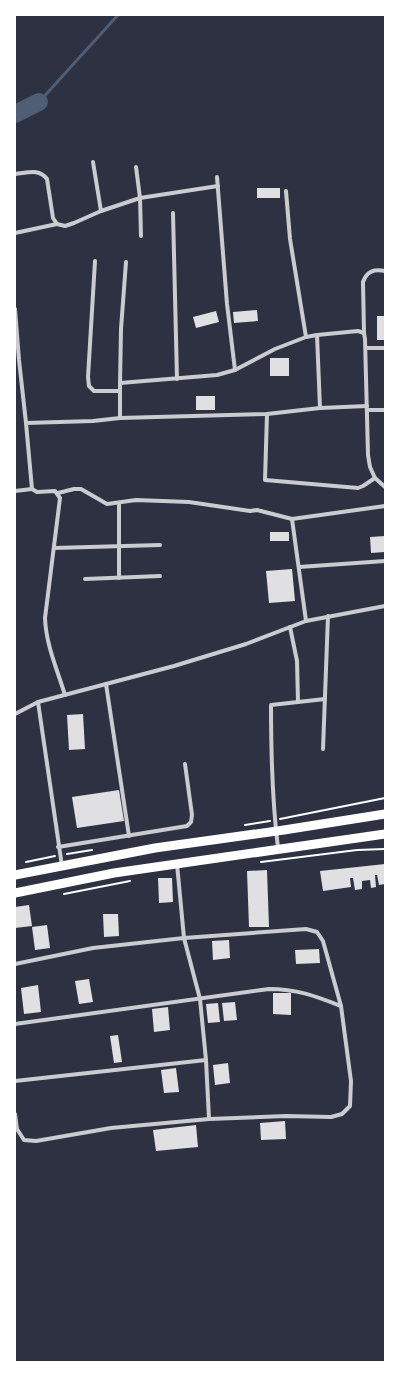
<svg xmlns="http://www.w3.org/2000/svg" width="400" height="1377" viewBox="0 0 400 1377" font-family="Roboto,sans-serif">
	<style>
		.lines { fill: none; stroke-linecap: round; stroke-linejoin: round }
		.stream { stroke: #4f5d75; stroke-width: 3 }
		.river { stroke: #4f5d75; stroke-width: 18 }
		.building { fill: #e0e0e3 }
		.path { stroke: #fff; stroke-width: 2 }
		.minor { stroke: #caccd0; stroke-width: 4 }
		.primary { stroke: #fff; stroke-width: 9 }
	</style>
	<rect width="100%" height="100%" fill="#2d3142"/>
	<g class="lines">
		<path class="stream" d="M39 102 118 15"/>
		<path class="river" d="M15 114 39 102"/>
	</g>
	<g class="building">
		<rect x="257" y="188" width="23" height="10"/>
		<path d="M257 310 258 321 234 323 233 312Z"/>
		<path d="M216 311 219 322 196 328 193 317Z"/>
		<rect x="377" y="316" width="8" height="24"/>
		<rect x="270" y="358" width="19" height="18"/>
		<rect x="196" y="396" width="19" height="14"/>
		<rect x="270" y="532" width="19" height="9"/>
		<path d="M385 536V552L371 553 370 537Z"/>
		<path d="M292 569 295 601 269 603 266 571Z"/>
		<path d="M83 714 85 749 69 750 67 715Z"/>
		<path d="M119 790 124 821 77 828 72 797Z"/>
		<path d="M385 864V884L379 885 377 875H375L376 887 371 888 370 880 362 881V889L355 890 353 878H350L351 887 323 891 320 871Z"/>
		<path d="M267 870 269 927H249L247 871Z"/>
		<path d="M158 878H172L173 902 159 903Z"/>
		<path d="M29 905 32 926 15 928V907Z"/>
		<path d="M103 914H118L119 936 104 937Z"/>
		<path d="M47 925 50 948 35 950 32 927Z"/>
		<path d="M229 940 230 958 213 960 212 941Z"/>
		<path d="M319 949 320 963 296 964 295 950Z"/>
		<path d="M89 979 93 1002 79 1004 75 981Z"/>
		<path d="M38 985 41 1012 24 1014 21 988Z"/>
		<path d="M273 993H291V1015L273 1014Z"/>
		<path d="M235 1002 237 1020 224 1021 222 1003Z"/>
		<path d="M218 1003 220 1022 208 1023 206 1004Z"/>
		<path d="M168 1007 170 1030 154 1032 152 1009Z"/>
		<path d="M118 1035 122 1062 114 1063 110 1036Z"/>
		<path d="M228 1063 230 1083 215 1085 213 1065Z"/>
		<path d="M176 1068 179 1092 164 1093 161 1070Z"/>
		<path d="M285 1121 286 1139 261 1140 260 1123Z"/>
		<path d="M196 1125 198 1147 156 1151 153 1130Z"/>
	</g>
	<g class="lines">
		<g class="path">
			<path d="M280 819 385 798"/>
			<path d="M245 825 270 821"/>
			<path d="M67 854 92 850"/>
			<path d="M26 862 55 856"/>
			<path d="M261 862 357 850 385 849"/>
			<path d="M64 894 130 881"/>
		</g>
		<g class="minor">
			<path d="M93 162 101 211"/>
			<path d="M136 167 140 198 141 236"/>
			<path d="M15 174C27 173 39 168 47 179L53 218 57 224 65 226 74 223 101 211 140 198 218 186"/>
			<path d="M217 177 227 304 235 370"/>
			<path d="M286 191 290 239 306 337"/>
			<path d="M173 213 177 379"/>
			<path d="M15 233 57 224"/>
			<path d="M95 261 88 377 89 386 94 391H120"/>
			<path d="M15 309 19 360 26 423"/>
			<path d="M364 333 363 282C367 271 374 269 385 271"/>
			<path d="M317 335 320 408"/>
			<path d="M366 348H385"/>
			<path d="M120 383 121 329 126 262"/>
			<path d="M367 410H385"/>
			<path d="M267 414 265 480 358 488 363 486 375 478"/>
			<path d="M120 418 267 414 320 408 367 406"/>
			<path d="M15 491 32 489"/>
			<path d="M58 493 74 489H81L107 504 136 500 189 502 250 511 257 510 292 519 385 506"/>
			<path d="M119 503V578"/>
			<path d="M292 519 306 621"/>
			<path d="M54 548 160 545"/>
			<path d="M299 567 385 561"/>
			<path d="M85 579 160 576"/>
			<path d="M106 684 129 836"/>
			<path d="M65 695C57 669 46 645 45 618L60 498 55 491 37 492 32 489 26 423 93 421 120 418V383L217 375 235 370 275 349 306 337 317 335 358 331 364 333 365 339 368 455 370 467 375 478 385 487"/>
			<path d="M38 702 62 866"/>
			<path d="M298 702 325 699"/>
			<path d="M15 714 38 702 174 666 246 644 306 621 385 606"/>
			<path d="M323 749 328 616"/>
			<path d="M58 847 187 826 191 822 192 815 185 764"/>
			<path d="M278 848C272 800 271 753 271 705L298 702 297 661 290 627"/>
			<path d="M15 964 93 948 184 938 306 929 317 932 323 941 341 1006"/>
			<path d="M15 1024 269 989C297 989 315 996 341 1006L351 1081 350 1106 342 1114 331 1117 286 1116 209 1119"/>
			<path d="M15 1081 206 1060"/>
			<path d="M15 1114 17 1129 24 1140 36 1141 111 1128 209 1119 206 1060 200 999 184 938 177 864"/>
		</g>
		<g class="primary">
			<path d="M15 875 155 848 284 830 385 814"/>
			<path d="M15 893 114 873 385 834"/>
		</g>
	</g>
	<rect width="400" height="1377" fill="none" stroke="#ffffff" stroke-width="32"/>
</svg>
